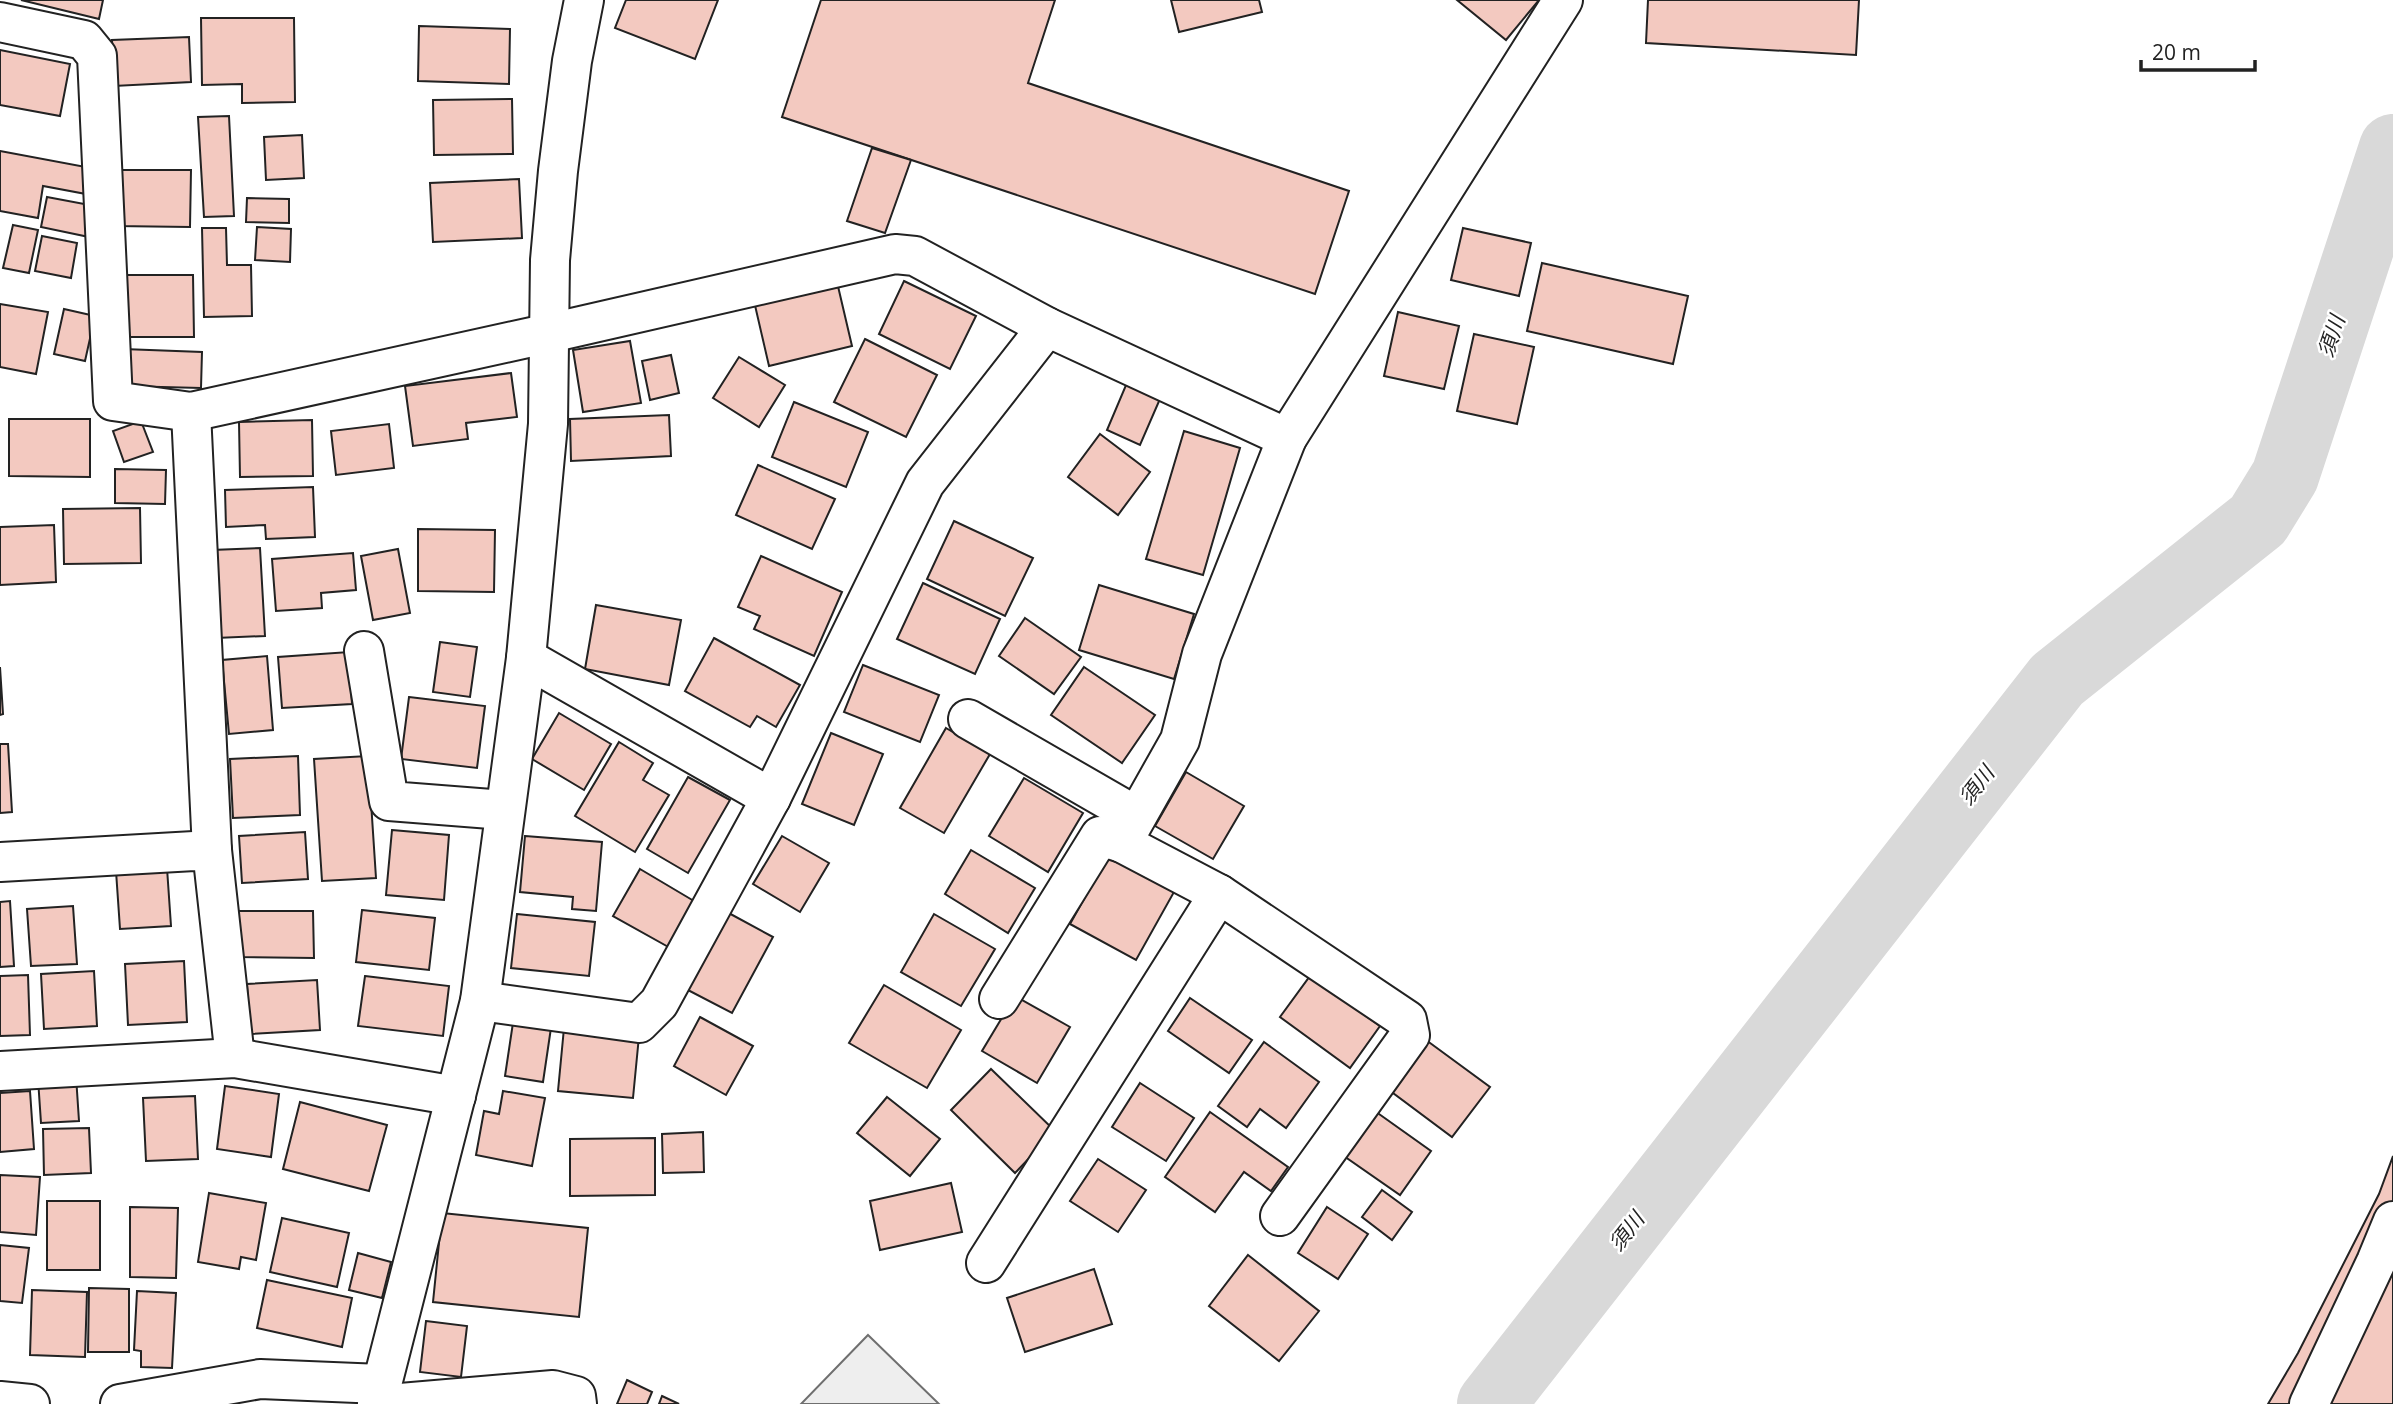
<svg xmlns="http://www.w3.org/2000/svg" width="2393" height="1404" viewBox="0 0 2393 1404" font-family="'Open Sans','Noto Sans JP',sans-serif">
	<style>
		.green { fill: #eee; stroke: #6f6f6f; stroke-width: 2 }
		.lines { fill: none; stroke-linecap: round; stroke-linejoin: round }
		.river { stroke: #d9d9d9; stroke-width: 68 }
		.building { fill: #f3c9c0; stroke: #222; stroke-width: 2 }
		.minor-casing { stroke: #222; stroke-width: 42 }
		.minor { stroke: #fff; stroke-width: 38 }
		.labels { text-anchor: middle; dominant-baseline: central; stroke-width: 5; stroke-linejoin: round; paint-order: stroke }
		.water-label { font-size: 21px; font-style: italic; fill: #222; stroke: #fff }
	</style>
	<rect width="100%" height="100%" fill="#fff"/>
	<path class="green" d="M868 1335 939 1404H801Z"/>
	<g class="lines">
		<path class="river" d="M1491 1404 2057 680 2258 520 2285 476 2393 148"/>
	</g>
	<g class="building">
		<path d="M21 0H103L99 19Z"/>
		<path d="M626 0H718L695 59 615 28Z"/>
		<path d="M821 0H1055L1028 83 1349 191 1315 294 782 117Z"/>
		<path d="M1171 0H1259L1262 12 1179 32Z"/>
		<path d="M1457 0H1539L1506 40Z"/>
		<path d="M1648 0H1859L1856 55 1646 43Z"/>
		<path d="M201 18H294L295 102 242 103V84L202 85Z"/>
		<path d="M419 26 510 29 509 84 418 81Z"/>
		<path d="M189 37 191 82 114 86 112 40Z"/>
		<path d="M0 50 70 64 60 116 0 105Z"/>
		<path d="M512 99 513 154 434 155 433 100Z"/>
		<path d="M229 116 234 216 204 217 198 117Z"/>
		<path d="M302 135 304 178 266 180 264 137Z"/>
		<path d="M872 148 911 160 885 233 847 221Z"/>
		<path d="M0 151 91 168 86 194 43 186 38 218 0 211Z"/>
		<path d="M115 170H191L190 227 115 226Z"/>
		<path d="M519 179 522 238 433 242 430 183Z"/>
		<path d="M47 197 95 206 89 237 41 227Z"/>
		<path d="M247 198 289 199V223L246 222Z"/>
		<path d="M13 225 38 230 29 273 3 268Z"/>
		<path d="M257 227 291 229 290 262 255 260Z"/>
		<path d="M202 228H226L227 265H251L252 316 204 317Z"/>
		<path d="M1463 228 1531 243 1519 296 1451 280Z"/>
		<path d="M42 236 77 243 71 278 35 271Z"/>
		<path d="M1542 263 1688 296 1673 364 1527 331Z"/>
		<path d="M123 275H193L194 337H122Z"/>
		<path d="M904 281 976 316 950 369 879 334Z"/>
		<path d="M837 282 852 346 769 366 754 301Z"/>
		<path d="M0 304 48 312 36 374 0 367Z"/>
		<path d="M64 309 95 316 85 361 54 354Z"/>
		<path d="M1398 312 1459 326 1444 389 1384 376Z"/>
		<path d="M1474 334 1534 347 1517 424 1457 411Z"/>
		<path d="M865 339 937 375 906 437 834 402Z"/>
		<path d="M630 341 641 403 583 412 573 350Z"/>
		<path d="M123 349 202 352 201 388 122 386Z"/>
		<path d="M671 355 679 393 650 400 642 361Z"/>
		<path d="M739 357 785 385 759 427 713 398Z"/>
		<path d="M511 373 517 417 466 423 468 439 413 446 405 386Z"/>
		<path d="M1129 378 1163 392 1140 445 1107 430Z"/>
		<path d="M794 402 868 432 846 487 772 457Z"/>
		<path d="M669 415 671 456 571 461 570 419Z"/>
		<path d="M9 419H90V477L9 476Z"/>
		<path d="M312 420 313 476 240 477 239 422Z"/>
		<path d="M141 421 153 452 124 462 113 431Z"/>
		<path d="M389 424 394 468 336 475 331 431Z"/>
		<path d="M1184 431 1240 448 1203 575 1146 559Z"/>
		<path d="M1100 434 1150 472 1118 515 1068 477Z"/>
		<path d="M758 465 835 499 812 549 736 515Z"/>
		<path d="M115 469 166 470 165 504 115 503Z"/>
		<path d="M313 487 315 537 266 539 265 525 226 527 225 490Z"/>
		<path d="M140 508 141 563 64 564 63 509Z"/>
		<path d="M954 521 1033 558 1005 616 927 579Z"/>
		<path d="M54 525 56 582 0 585V527Z"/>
		<path d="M418 529 495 530 494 592 418 591Z"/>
		<path d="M260 548 265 636 216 638 212 550Z"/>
		<path d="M398 549 410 613 373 620 361 556Z"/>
		<path d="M353 553 356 590 321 593 322 608 276 611 272 559Z"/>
		<path d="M761 556 842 592 814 656 754 629 760 616 738 607Z"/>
		<path d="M923 583 1000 619 975 674 897 639Z"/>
		<path d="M1099 585 1194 614 1174 679 1079 650Z"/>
		<path d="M596 605 681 620 669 685 585 669Z"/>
		<path d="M1025 618 1081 657 1054 694 999 656Z"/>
		<path d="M714 638 800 685 776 727 757 716 750 727 685 691Z"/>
		<path d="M440 642 477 647 470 697 433 692Z"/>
		<path d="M349 652 352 704 282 708 278 657Z"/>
		<path d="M267 656 273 730 229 734 222 660Z"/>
		<path d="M863 665 939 695 920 742 844 712Z"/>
		<path d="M0 667 3 714 0 715Z"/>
		<path d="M1084 667 1155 715 1122 763 1051 715Z"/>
		<path d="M409 697 485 706 477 768 401 759Z"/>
		<path d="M559 713 611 744 584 790 532 759Z"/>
		<path d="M946 728 990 754 944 833 900 808Z"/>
		<path d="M831 733 883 754 854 825 802 804Z"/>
		<path d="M619 742 653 763 643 780 669 795 635 852 575 816Z"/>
		<path d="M0 744H8L12 812 0 813Z"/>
		<path d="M298 756 300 815 233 818 230 759Z"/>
		<path d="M368 756 376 878 322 881 314 759Z"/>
		<path d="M1186 772 1244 806 1213 859 1155 826Z"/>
		<path d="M688 777 730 800 688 873 647 849Z"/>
		<path d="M1024 778 1083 813 1048 872 989 836Z"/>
		<path d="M392 830 449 835 444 900 386 895Z"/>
		<path d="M305 832 308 879 242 883 239 836Z"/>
		<path d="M525 836 602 842 596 911 572 909 573 897 520 892Z"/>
		<path d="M782 836 829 863 800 912 753 884Z"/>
		<path d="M971 850 1035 888 1008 933 945 894Z"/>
		<path d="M1108 856 1174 892 1136 960 1070 924Z"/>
		<path d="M167 868 171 926 120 929 116 871Z"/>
		<path d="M640 869 699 904 672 949 613 916Z"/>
		<path d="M10 901 14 966 0 967V902Z"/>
		<path d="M73 906 77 964 31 966 27 909Z"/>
		<path d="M362 910 435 918 429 970 356 962Z"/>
		<path d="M238 911H313L314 958 238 957Z"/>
		<path d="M725 911 773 937 732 1013 684 988Z"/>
		<path d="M517 914 595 922 589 976 511 968Z"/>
		<path d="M934 914 995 949 961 1006 901 972Z"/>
		<path d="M184 961 187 1022 128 1025 125 964Z"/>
		<path d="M94 971 97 1026 44 1029 41 974Z"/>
		<path d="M28 975 30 1035 0 1036V976Z"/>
		<path d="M365 976 449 986 443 1036 358 1026Z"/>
		<path d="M1310 976 1380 1026 1350 1068 1280 1017Z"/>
		<path d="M317 980 320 1030 250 1034 247 984Z"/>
		<path d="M884 985 961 1030 927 1088 849 1043Z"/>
		<path d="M1015 996 1070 1027 1037 1083 982 1051Z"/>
		<path d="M1190 998 1252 1040 1229 1073 1168 1031Z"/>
		<path d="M514 1016 552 1021 543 1082 505 1076Z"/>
		<path d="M700 1017 753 1046 726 1095 674 1066Z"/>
		<path d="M564 1028 639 1036 633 1098 558 1091Z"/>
		<path d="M1426 1040 1490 1087 1452 1137 1389 1090Z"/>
		<path d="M1264 1042 1319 1082 1286 1128 1260 1109 1247 1127 1218 1106Z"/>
		<path d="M991 1069 1055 1131 1015 1173 951 1110Z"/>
		<path d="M76 1076 79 1121 41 1123 38 1079Z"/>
		<path d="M1140 1083 1194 1118 1166 1161 1112 1127Z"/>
		<path d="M225 1086 279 1094 271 1157 217 1149Z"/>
		<path d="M30 1091 34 1149 0 1152V1093Z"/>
		<path d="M503 1091 545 1098 532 1166 476 1155 484 1111 499 1114Z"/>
		<path d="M195 1096 198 1159 146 1161 143 1098Z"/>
		<path d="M887 1097 940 1139 910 1176 857 1133Z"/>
		<path d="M300 1102 387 1125 369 1191 283 1169Z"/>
		<path d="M1372 1109 1431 1151 1400 1195 1341 1154Z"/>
		<path d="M1210 1112 1288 1167 1271 1191 1244 1172 1215 1212 1165 1177Z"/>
		<path d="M89 1128 91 1173 44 1175 43 1129Z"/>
		<path d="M703 1132 704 1172 663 1173 662 1134Z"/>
		<path d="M655 1138V1195L570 1196V1139Z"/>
		<path d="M2393 1156V1404H2268L2298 1353 2379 1194Z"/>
		<path d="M1098 1159 1146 1190 1118 1232 1070 1201Z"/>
		<path d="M0 1175 40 1177 36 1235 0 1232Z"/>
		<path d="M951 1183 962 1232 880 1250 870 1201Z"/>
		<path d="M1382 1190 1412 1212 1392 1240 1362 1217Z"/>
		<path d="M209 1193 266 1203 256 1260 241 1257 239 1269 198 1262Z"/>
		<rect x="47" y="1201" width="53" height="69"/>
		<path d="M130 1207 178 1208 176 1278 130 1277Z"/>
		<path d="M1327 1207 1368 1234 1338 1279 1298 1253Z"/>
		<path d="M442 1213 588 1228 579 1317 433 1302Z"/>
		<path d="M282 1218 349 1233 337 1287 270 1272Z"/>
		<path d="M0 1245 29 1248 22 1303 0 1301Z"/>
		<path d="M358 1253 391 1262 382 1298 349 1290Z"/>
		<path d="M1248 1255 1319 1311 1279 1361 1209 1306Z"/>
		<path d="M1094 1269 1112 1324 1025 1352 1007 1298Z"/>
		<path d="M267 1280 352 1298 342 1347 257 1328Z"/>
		<path d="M89 1288 129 1289V1352H88Z"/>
		<path d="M32 1290 87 1292 85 1357 30 1355Z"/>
		<path d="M137 1291 176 1293 172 1368 141 1367V1351L134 1350Z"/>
		<path d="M426 1321 467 1326 461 1377 420 1372Z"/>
		<path d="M627 1380 652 1392 647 1404H617Z"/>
		<path d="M662 1396 679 1404H659Z"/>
	</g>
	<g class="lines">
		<defs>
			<g id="minor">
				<path d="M0 22 84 40 97 56 113 401 191 412 550 333 895 254 915 256 1047 327 1287 438 1563 0"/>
				<path d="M191 412 212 850"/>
				<path d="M364 651 389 801 504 810"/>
				<path d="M526 658 771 798"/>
				<path d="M968 719 1136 816"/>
				<path d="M0 862 212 850 235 1058"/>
				<path d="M999 999 1100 836 1122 843"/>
				<path d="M480 1001 639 1023 659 1003 771 798 925 483 1047 327"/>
				<path d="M0 1071 235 1058 456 1096"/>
				<path d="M1280 1216 1410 1035 1407 1020 1219 894 1122 843 1180 740 1202 654 1287 438"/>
				<path d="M986 1263 1219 894"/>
				<path d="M0 1401 30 1404"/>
				<path d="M120 1404 260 1379 381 1384"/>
				<path d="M377 1404 480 1001 526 658 548 424 550 260 558 171 572 61 584 0"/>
				<path d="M389 1404 553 1390 576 1396 577 1404"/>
				<path d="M2309 1404 2376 1262 2393 1221"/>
			</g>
		</defs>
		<use href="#minor" class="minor-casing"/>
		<use href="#minor" class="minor"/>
	</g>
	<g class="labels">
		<g class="water-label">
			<text transform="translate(2331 336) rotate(-72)">須川</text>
			<text transform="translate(1976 785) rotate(-52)">須川</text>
			<text transform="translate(1626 1231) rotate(-52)">須川</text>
		</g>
	</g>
	<path d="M2141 60v10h114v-10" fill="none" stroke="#222222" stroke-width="3.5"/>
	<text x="2152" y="60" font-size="21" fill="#222222" stroke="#ffffff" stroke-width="5" paint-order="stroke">20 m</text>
</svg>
